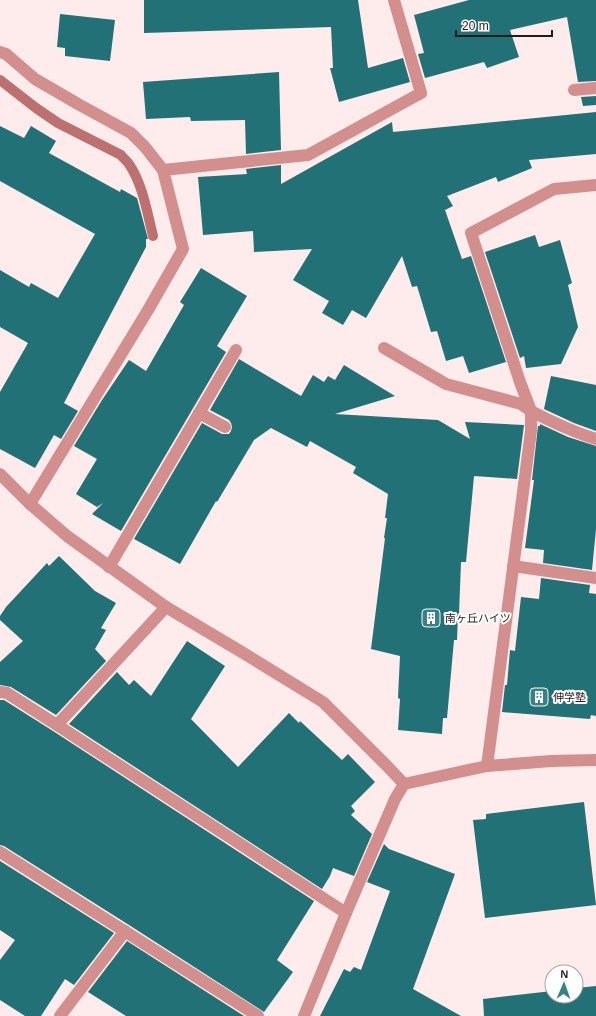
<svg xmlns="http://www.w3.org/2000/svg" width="596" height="1016" viewBox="0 0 596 1016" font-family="Arial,'Noto Sans JP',sans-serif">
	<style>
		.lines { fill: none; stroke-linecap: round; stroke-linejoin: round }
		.stream { stroke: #bc7070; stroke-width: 10 }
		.building { fill: #217176 }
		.lane { stroke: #d38f8e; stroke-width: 12 }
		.street { stroke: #d38f8e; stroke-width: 12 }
		.labels { text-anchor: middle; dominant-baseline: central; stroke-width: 4; stroke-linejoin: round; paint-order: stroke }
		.poi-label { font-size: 11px; fill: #251b1b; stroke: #fefefe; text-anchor: start }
	</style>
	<rect width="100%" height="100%" fill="#fdeceb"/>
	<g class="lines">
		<path class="stream" d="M0 80 36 108 58 123 121 155C123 158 127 161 129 164 143 185 147 212 153 236"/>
	</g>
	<g class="building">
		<path d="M144 0H358L368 68 403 58 410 82 339 102 330 68H333L331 27 144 33Z"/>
		<path d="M469 0H596V81L578 82 567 17 510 30 519 57 487 68 484 62 425 78 418 54 424 53 414 15Z"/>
		<path d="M60 14 115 20 110 61 65 56V48L57 47Z"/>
		<path d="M279 72 281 150 246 154 245 120 191 121 190 117 146 119 143 82Z"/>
		<path d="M596 96V105L583 106 581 97Z"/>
		<path d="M596 112V154L529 160 532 168 498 182 496 177 447 196 453 206 445 210 462 259 471 256 506 362 469 373 463 356 446 361 437 331 431 332 417 286 412 287 402 256 366 318 352 310 343 325 322 313 329 301 293 280 312 249 254 252 253 231 203 235 198 177 247 174 246 169 281 165V184L392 122 393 132Z"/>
		<path d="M0 126 24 138 31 126 56 141 49 153 120 192 121 189 137 198 148 239H146V247L64 403 78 411 61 439 54 435 35 468 0 449V392L28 343 0 327V270L29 287 31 283 58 298 95 234 0 181Z"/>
		<path d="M535 235 539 247 560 240 572 283 568 285 578 327 561 364 526 368 524 356 520 358 485 252Z"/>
		<path d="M201 268 247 296 217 346 226 352 121 531 92 514 103 503 97 507 76 494 97 459 74 446 102 400 129 360 146 371 184 305 180 302Z"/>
		<path d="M239 359 301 396 313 375 324 382 328 376 335 380 344 365 395 396 335 414 438 420 470 439 465 422 524 425 517 479 474 476 466 562H461L459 614H458L457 640H454L447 718H443L442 734 398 730 400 699 398 698 400 656 371 649 385 538H384L387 518H385L388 494 353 473 356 467 310 441 307 447 271 428 254 440 217 502 216 501 180 564 134 539 202 423 222 434H229L231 431 232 427 231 423 229 420 210 410Z"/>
		<path d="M551 376 596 385V431L574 423 544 409Z"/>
		<path d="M540 424 568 437 596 446V529L592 570 543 563 544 550 525 548 534 480H532L538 426H540Z"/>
		<path d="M59 556 95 591 116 603 101 628 106 630 95 649 106 661 56 715 11 687 0 685V662L23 641 0 620V616L6 607 47 563 49 566Z"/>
		<path d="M541 578 590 585 589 593 596 594V716L591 715 590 719 502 712 505 685H507L510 650 515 651 521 597 539 599Z"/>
		<path d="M187 641 225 666 191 719 238 767 289 713 299 723 300 721 342 760 348 754 375 782 351 806 355 811 351 815 372 834 354 876 333 868 330 876 322 889 69 724 117 672 129 685 134 680 151 696Z"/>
		<path d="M0 700H4L53 731 314 901 277 960 293 972 264 1012 129 925 4 846 0 845Z"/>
		<path d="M584 802 596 905 485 918 473 820 486 819V814Z"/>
		<path d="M384 844 389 849 455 874 413 989 461 1016H320L344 969 350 972 354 967 361 970 390 891 367 882Z"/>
		<path d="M0 861 114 933 74 985 65 979 41 1016H25L0 1000V960L15 940 0 930Z"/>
		<path d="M127 941 244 1016H126L88 992Z"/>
		<path d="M596 986V1016H484L483 999 552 991V996H576V988Z"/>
	</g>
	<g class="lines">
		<g class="lane">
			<path d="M574 90 596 88"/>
			<path d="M384 348 446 384 521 404 531 411"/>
			<path d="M60 1016 125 931"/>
		</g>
		<g class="street">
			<path d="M0 52 6 54 35 79 78 104 131 133 145 147 163 170"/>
			<path d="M531 411 520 382 471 233 554 189 596 185"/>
			<path d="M199 413 225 427"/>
			<path d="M0 474 30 504 67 536 166 607 240 651 323 702 389 768 404 784 487 766 551 761 596 760"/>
			<path d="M30 504 148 310 183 249 163 170 308 155 421 93 394 0"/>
			<path d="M513 566 596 578"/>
			<path d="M109 567 236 350"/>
			<path d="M0 692 7 693 57 725 166 607"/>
			<path d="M57 725 346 913"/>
			<path d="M487 766 531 431V411C552 422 573 432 596 439"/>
			<path d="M0 852 258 1016"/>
			<path d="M304 1016 346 913 395 799 404 784"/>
		</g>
	</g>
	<defs>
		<symbol id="building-square" viewBox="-11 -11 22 22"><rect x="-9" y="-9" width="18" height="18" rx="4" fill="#388185" stroke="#fefefe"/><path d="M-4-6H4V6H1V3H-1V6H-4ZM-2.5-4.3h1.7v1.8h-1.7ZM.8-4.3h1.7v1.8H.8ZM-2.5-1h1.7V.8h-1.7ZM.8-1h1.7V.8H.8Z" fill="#fff"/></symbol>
	</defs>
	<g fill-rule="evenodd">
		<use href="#building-square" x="420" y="607" width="22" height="22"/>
		<use href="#building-square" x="528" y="686" width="22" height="22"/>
	</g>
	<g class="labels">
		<g class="poi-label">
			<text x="445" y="618">南ヶ丘ハイツ</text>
			<text x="553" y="697">伸学塾</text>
		</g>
	</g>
	<g transform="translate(564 984) rotate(2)"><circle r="19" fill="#fefefe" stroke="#a7a3a3"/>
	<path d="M0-3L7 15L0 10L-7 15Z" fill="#388185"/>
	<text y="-6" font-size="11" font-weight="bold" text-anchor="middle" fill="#251b1b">N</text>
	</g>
	<path d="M456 30v6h96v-6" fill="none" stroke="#251b1b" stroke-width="2"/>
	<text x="462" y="30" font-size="12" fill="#251b1b" stroke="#fefefe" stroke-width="3" paint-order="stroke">20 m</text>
</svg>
